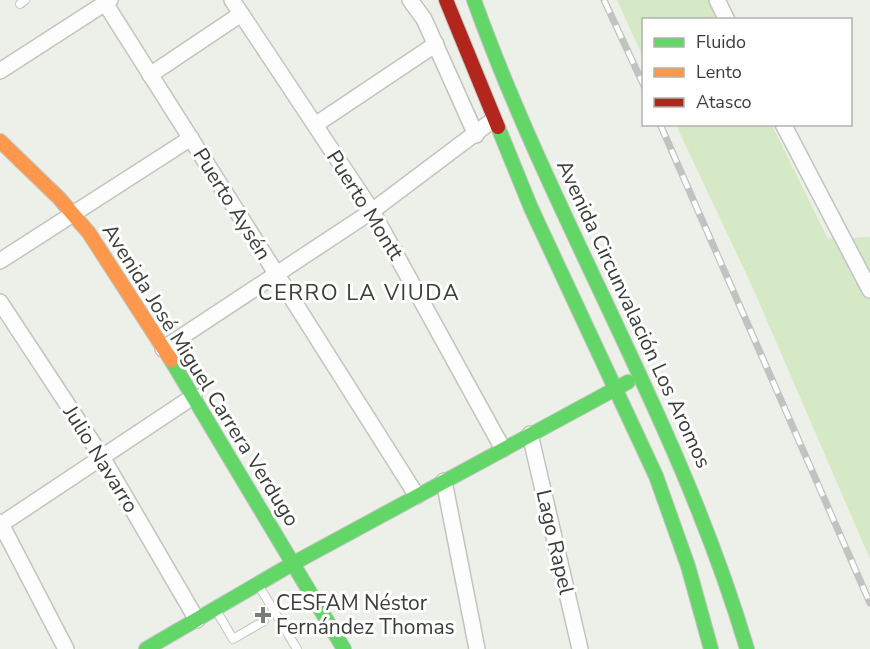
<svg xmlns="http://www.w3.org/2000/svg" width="870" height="649" viewBox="0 0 870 649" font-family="'Nunito Sans',sans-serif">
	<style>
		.green { fill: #d5e9c6 }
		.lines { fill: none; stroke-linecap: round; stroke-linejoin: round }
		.lane-casing { stroke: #c1c5bf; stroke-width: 10 }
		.street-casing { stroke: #c1c5bf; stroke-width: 18 }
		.fast-casing { stroke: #c1c5bf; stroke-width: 16 }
		.slow-casing { stroke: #c1c5bf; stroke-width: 16 }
		.jam-casing { stroke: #c1c5bf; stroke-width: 16 }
		.lane { stroke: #fcfdfc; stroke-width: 8 }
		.street { stroke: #fcfdfc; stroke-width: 15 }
		.fast { stroke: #63d668; stroke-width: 14 }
		.slow { stroke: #ff974d; stroke-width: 14 }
		.jam { stroke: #b3261e; stroke-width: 14 }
		.rail-casing { stroke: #c2c3c1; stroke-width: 7 }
		.rail { stroke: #fff; stroke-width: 4.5; stroke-dasharray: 14; stroke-linecap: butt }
		.poi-dot { fill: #787c76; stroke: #fff; stroke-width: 2 }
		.labels { text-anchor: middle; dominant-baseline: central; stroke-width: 6; stroke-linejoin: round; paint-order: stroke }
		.street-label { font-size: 21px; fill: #3a3e38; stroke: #fff }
		.poi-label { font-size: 21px; fill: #3a3e38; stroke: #fff; text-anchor: start }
		.neighbourhood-label { font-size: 22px; letter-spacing: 1.5px; fill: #3a4136; stroke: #fff }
	</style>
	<rect width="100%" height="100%" fill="#ecf0e8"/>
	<g class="green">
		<path d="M617 0H710L720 19 644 20 643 57Z"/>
		<path d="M676 125H772L828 239 870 237V559L752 286Z"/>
	</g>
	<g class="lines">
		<defs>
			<g id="lane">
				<path d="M20 4 25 0"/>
				<path d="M259 586 297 649"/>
				<path d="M216 610 233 639 264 621"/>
			</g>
			<g id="street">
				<path d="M232 0 372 211 503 449"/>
				<path d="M410 0 424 19 476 135"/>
				<path d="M717 0 727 20"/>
				<path d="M105 3 417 496"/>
				<path d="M0 71 110 0"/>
				<path d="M150 75 241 14"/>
				<path d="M783 124 870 290"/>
				<path d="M315 125 436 44"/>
				<path d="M0 261 191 138"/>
				<path d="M0 302 102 457 197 620"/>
				<path d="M163 349 372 211 493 120"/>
				<path d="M530 434 580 649"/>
				<path d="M444 481 477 649"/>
				<path d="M0 522 66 649"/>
				<path d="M0 525 194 396"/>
			</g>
			<g id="fast">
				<path d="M474 0C554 223 680 422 747 649"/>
				<path d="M498 127 531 208 656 476 688 566 711 649"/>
				<path d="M171 360 344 649"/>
				<path d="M146 649 292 564 628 382"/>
			</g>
			<path id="slow" d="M0 141 59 198 89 233 171 360"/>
			<path id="jam" d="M446 0 498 127"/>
		</defs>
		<use href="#lane" class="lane-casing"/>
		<use href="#street" class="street-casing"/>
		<use href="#fast" class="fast-casing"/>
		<use href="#slow" class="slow-casing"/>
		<use href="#jam" class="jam-casing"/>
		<use href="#lane" class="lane"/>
		<use href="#street" class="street"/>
		<use href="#fast" class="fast"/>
		<use href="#slow" class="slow"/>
		<use href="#jam" class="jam"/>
		<defs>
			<g id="rail">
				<path d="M604 0 644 86"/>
				<path d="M660 124 870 603"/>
			</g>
		</defs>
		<use href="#rail" class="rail-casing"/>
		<use href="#rail" class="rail"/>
	</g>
	<path class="poi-dot" d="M260 606h6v6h6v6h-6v6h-6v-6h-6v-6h6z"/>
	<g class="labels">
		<g class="street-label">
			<text transform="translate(232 204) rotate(58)">Puerto Aysén</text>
			<text transform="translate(365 205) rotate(58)">Puerto Montt</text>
			<text transform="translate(634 314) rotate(65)">Avenida Circunvalación Los Aromos</text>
			<text transform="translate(201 375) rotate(58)">Avenida José Miguel Carrera Verdugo</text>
			<text transform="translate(101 459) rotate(58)">Julio Navarro</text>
			<text transform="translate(555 542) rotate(77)">Lago Rapel</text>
		</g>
		<g class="poi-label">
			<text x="276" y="603">CESFAM Néstor<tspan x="276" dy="24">Fernández Thomas</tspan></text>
		</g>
		<g class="neighbourhood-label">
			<text x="359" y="293">CERRO LA VIUDA</text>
		</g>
	</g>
	<rect x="642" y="18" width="210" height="108" fill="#ffffff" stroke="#b0b2af" stroke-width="1.5"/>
	<rect x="654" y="38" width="30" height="9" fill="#63d668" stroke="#b0b2af" stroke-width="1.5"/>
	<text x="696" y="48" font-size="18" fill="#3a3e38">Fluido</text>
	<rect x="654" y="68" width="30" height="9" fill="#ff974d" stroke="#b0b2af" stroke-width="1.5"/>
	<text x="696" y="78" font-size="18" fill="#3a3e38">Lento</text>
	<rect x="654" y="98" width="30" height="9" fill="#b3261e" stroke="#b0b2af" stroke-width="1.5"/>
	<text x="696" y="108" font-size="18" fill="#3a3e38">Atasco</text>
</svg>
